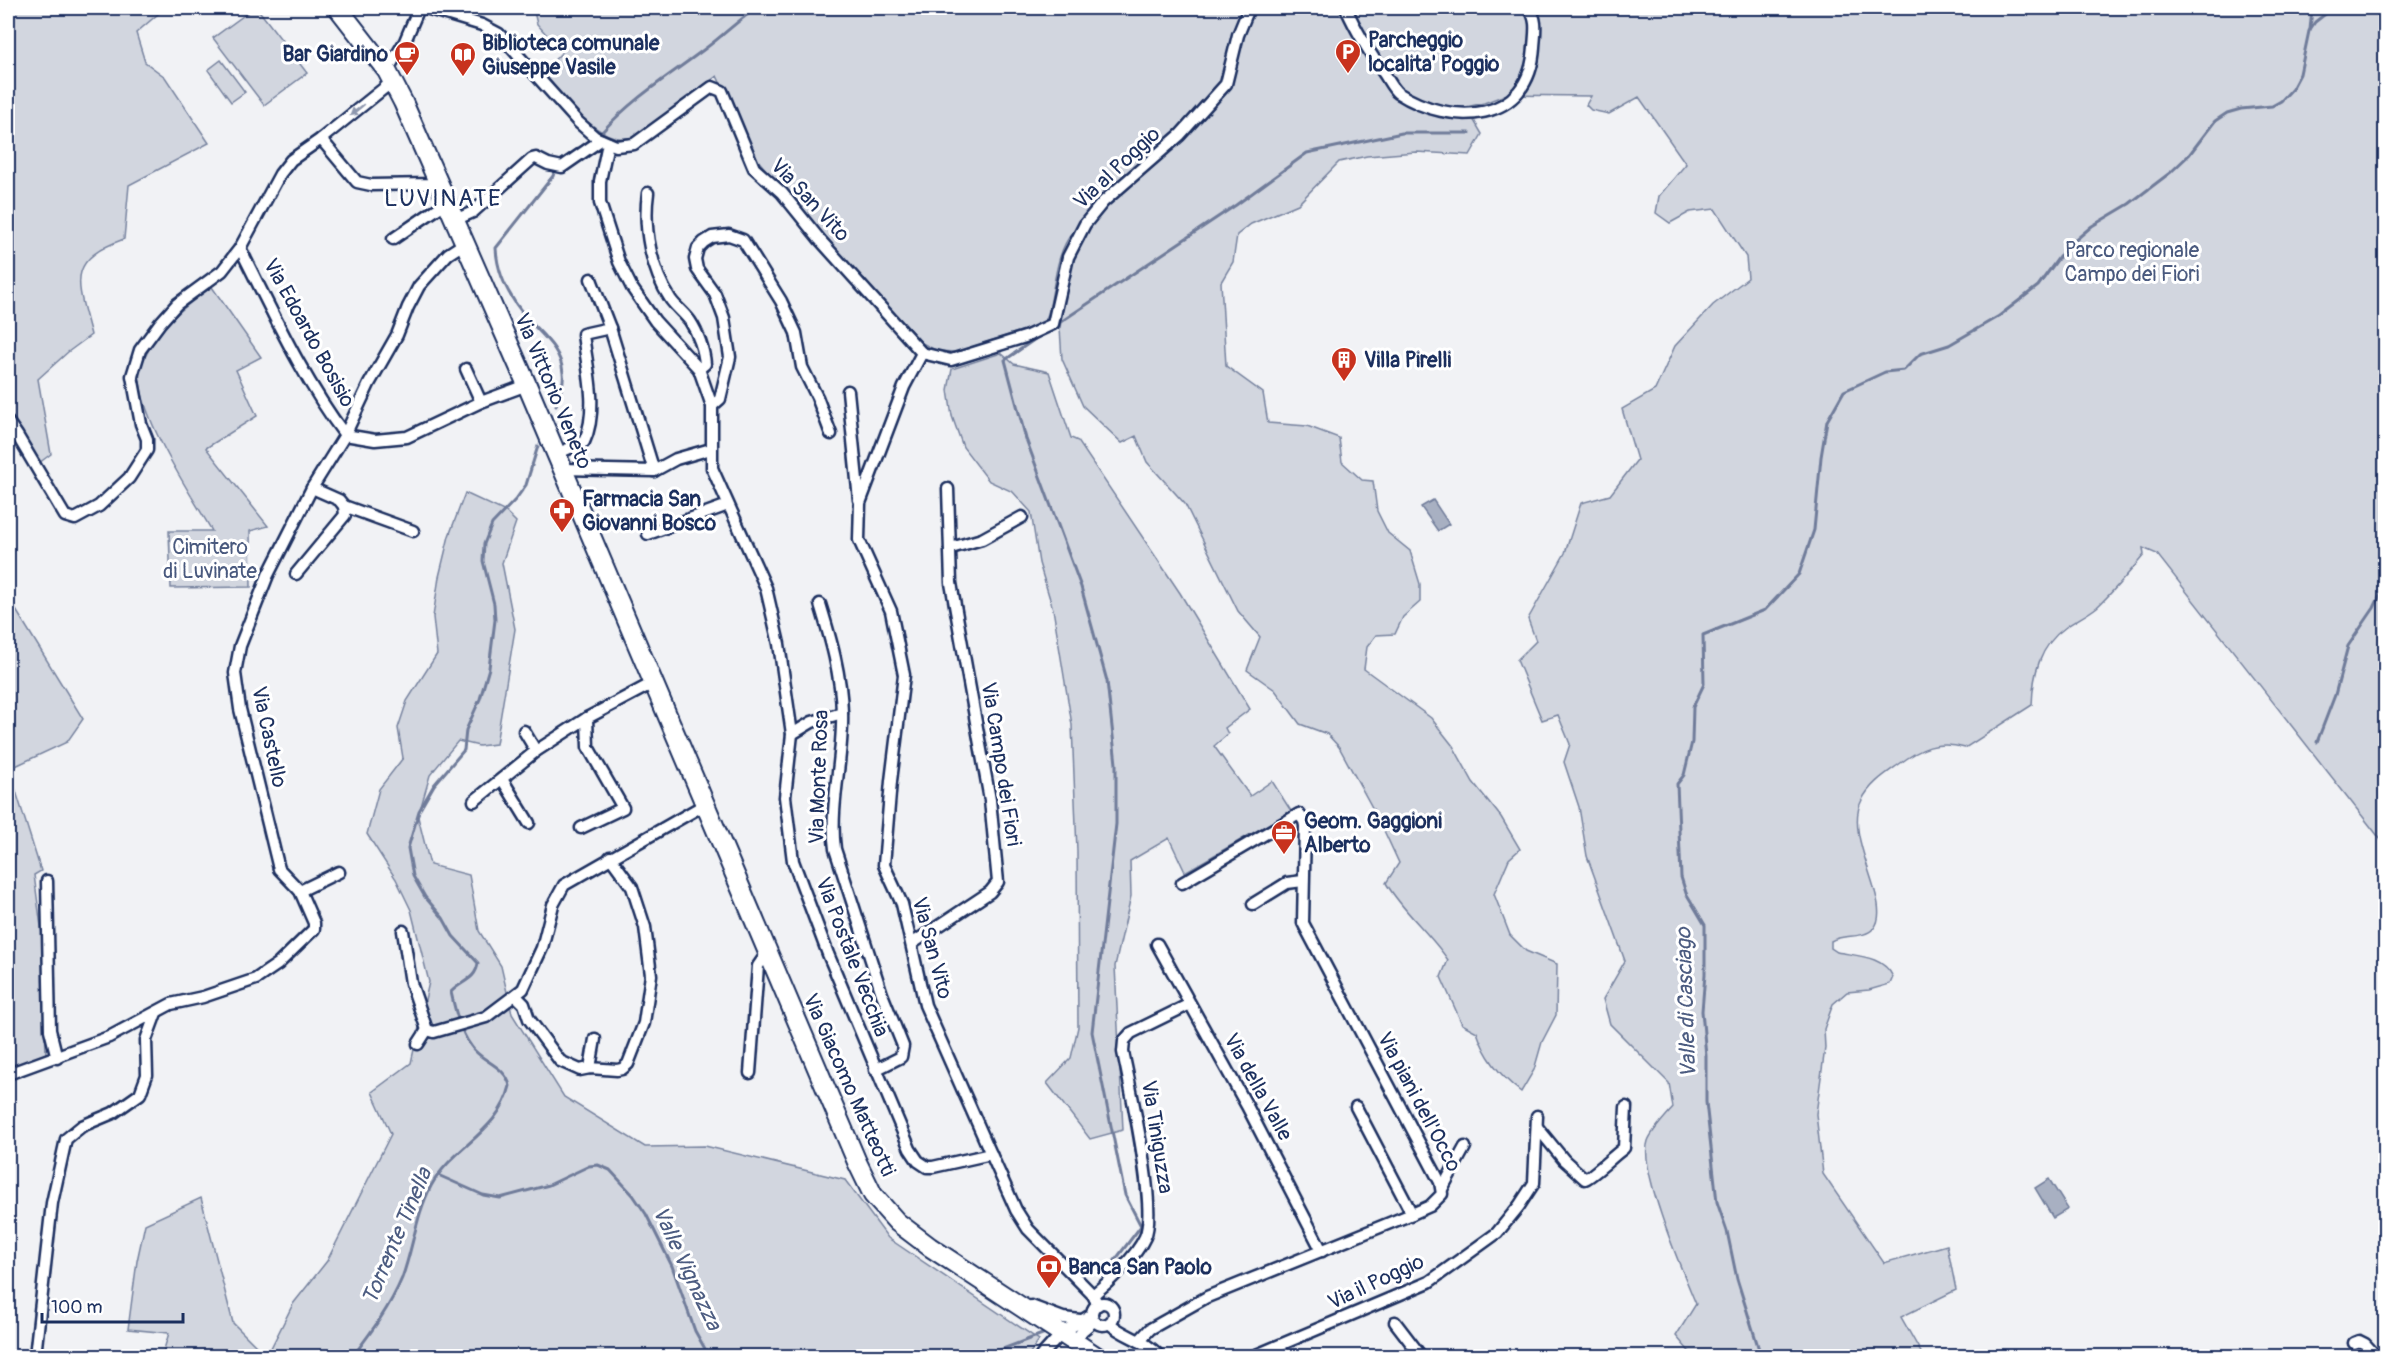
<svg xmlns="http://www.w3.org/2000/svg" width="2393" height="1364" viewBox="0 0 2393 1364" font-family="Pangolin,sans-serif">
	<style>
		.green { fill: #d2d6df; stroke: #76829e; stroke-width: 1.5 }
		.water { fill: #a8b0c2; stroke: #707c9a; stroke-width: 1.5 }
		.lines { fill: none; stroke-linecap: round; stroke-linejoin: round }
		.stream { stroke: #707c9a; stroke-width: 3 }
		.street-casing { stroke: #1b2f5e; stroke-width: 15 }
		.primary-casing { stroke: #1b2f5e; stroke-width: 22 }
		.street { stroke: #fff; stroke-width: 10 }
		.primary { stroke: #fff; stroke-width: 18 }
		.oneway { fill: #8d97ae }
		.labels { text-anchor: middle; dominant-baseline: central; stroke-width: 6; stroke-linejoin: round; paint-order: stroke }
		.poi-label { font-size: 21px; font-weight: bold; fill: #1b2f5e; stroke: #fff; text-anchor: start }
		.street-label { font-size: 21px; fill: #1b2f5e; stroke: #fff }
		.park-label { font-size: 21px; fill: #49597e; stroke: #fff }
		.water-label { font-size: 22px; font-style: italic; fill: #4c5c81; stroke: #fff }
		.quarter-label { font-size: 24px; letter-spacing: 1.5px; fill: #1b2f5e; stroke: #fff }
	</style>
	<rect width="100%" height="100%" fill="#f1f2f5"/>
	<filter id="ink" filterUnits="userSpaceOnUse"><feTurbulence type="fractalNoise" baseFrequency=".0167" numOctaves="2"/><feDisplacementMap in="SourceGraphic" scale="12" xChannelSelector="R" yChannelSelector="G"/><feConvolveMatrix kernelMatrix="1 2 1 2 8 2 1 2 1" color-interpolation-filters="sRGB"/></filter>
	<g filter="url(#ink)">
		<g class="green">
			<path d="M8 8H165L136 33 145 62 165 77 209 143 129 185 124 239C64 261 78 283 91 335L68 352 38 379 51 454 39 463 8 413Z"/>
			<path d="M254 8H257L307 73 264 105 213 38Z"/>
			<path d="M533 8H2385V845L2157 554 2143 548 2144 555C2129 573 2114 591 2097 607 2087 615 2076 620 2066 627 2039 646 2033 675 2032 705L1965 748C1938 740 1920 748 1898 765 1884 775 1870 784 1862 800 1842 836 1894 904 1874 928 1863 940 1844 933 1831 941V948L1837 952C1857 956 1884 956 1893 977L1890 984 1869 990 1847 992 1833 1004 1824 1029 1825 1048 1816 1114 1823 1174 1884 1263 1947 1245 1956 1290 1901 1317 1923 1356H1693L1676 1336 1696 1304C1684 1275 1638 1169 1648 1141 1651 1132 1666 1116 1673 1108L1669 1083 1610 1024 1603 999 1625 961 1587 856 1579 807 1564 762 1570 744 1558 715 1542 720 1517 660 1536 641 1528 619 1565 553 1581 503 1610 495 1637 460 1622 409 1655 390 1675 346 1713 305 1748 278 1746 257 1715 209 1690 212 1670 223 1656 213 1659 196 1686 164 1639 97 1609 114 1591 110 1586 105 1591 96 1505 95 1484 103 1466 107 1482 134 1470 155 1416 152 1367 156 1339 162 1298 204 1251 224 1237 235 1233 262 1221 282 1226 366 1263 393 1268 423 1307 426 1339 438 1342 462 1362 480 1373 481 1377 511 1388 533 1410 551 1420 584V602L1403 617 1395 634 1376 635 1367 647 1364 669 1431 718 1453 746 1473 782 1501 817 1520 849 1509 859 1494 894 1510 935 1526 951 1557 964 1556 1015 1542 1042 1534 1070 1521 1092C1500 1076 1485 1057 1477 1032L1462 1024 1441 977 1448 960C1429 932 1403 912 1386 883L1399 863 1380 822 1339 747 1327 734 1300 724 1275 690 1247 670 1260 637 1238 611 1185 504 1147 462 1136 436 1122 443 1083 406 1062 359 1060 328 1073 232C1055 253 1055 287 1048 314L1045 321 1037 326 956 352 937 351 922 343 821 233 755 157 717 76 634 137C599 148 562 95 543 72L562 52 537 24Z"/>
			<path d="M221 60 245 92 231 102 208 70Z"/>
			<path d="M212 287 261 357 236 370 257 416 206 448 268 526 250 531 251 587 171 588 169 531H212C190 492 134 411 140 368 141 364 144 359 146 355 160 325 185 306 212 287Z"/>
			<path d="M1001 353 1014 364 1049 372 1071 438 1078 441 1180 593 1250 709 1225 728 1228 734 1214 746 1250 796 1272 781 1291 811 1185 872 1169 838 1130 861 1131 896 1115 966 1123 1130 1090 1139 1047 1083 1071 1058 1078 1027 1077 851 1072 725 1053 609 1039 563 1031 512 1013 492 989 481 963 447 952 416 948 390 952 369Z"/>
			<path d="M465 493 506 512 516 522 502 563 515 629 496 744 479 746 458 741 430 775 418 817 430 865 469 875 479 931 501 966 512 1014 564 1097 645 1147 705 1146 845 1180 888 1238 1039 1340 1028 1356H267L293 1304 327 1261 391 1134 372 1092 411 1063 429 982 411 910 396 879 367 834 379 789 403 758 398 728 407 701 437 654 433 617 439 577 449 536Z"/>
			<path d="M8 597 83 719 67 742 9 769 41 871 34 875 42 934 46 1055 8 1069Z"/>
			<path d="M201 1198 233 1323 266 1356H162L169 1333 128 1329 137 1261 145 1224Z"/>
		</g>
		<g class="water">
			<path d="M1433 500 1449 524 1438 531 1421 507Z"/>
			<path d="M2049 1179 2068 1209 2053 1218 2035 1188Z"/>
		</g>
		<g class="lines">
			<g class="stream">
				<path d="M2310 30 2312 8"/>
				<path d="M602 132C634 97 669 76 706 48 724 35 739 19 757 8"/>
				<path d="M1056 325 1236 205 1307 153 1402 133H1470"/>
				<path d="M1041 335 1005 360 1026 439 1081 587 1107 681 1116 764V824L1092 1032 1125 1195 1141 1226 1113 1263"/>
				<path d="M556 405C559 395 565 383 563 373 561 346 537 332 522 312 507 293 497 272 496 248L553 176 557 163 576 151"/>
				<path d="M2317 742 2335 695 2348 646 2374 608 2386 583"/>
				<path d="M438 1175 483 1195 500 1198 549 1185 589 1166 598 1165 610 1170 633 1195 646 1214 672 1266 695 1331 709 1356"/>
				<path d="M353 1356C372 1331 390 1307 402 1278 413 1248 416 1215 431 1186 453 1146 499 1132 510 1086 505 1065 481 1062 471 1046 460 1031 455 1010 451 992 461 981 476 980 478 963L453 936 443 918 425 897 413 876 408 848 419 811 434 785 464 750 466 730 480 699 489 668 495 620 494 604 483 561 484 544 492 524 516 499 526 485 538 446"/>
				<path d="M984 1356 1045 1333"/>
				<path d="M1761 1356 1737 1279 1727 1231 1717 1202 1706 1102V1056L1702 1011 1705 974V925L1686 893 1681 877 1677 784 1684 775 1692 742 1693 707 1704 684 1703 635 1765 610 1799 574 1814 530 1821 457 1827 421 1844 391 1885 372 1904 370 1920 354 1949 345 1999 316 2038 286 2065 249 2092 226 2129 204 2171 172 2189 155 2215 121 2227 113 2241 109 2272 106 2281 101 2292 89 2300 74 2309 31 2315 22 2333 8"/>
			</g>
			<defs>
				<g id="street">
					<path d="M426 8 482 25 499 34 578 122 595 137 616 146 634 144 712 87 722 91 754 168 782 193 820 240 922 353"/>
					<path d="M1346 8C1357 33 1369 52 1385 75 1389 81 1393 89 1398 93 1451 127 1530 124 1534 47 1535 32 1538 20 1529 8"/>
					<path d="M387 71 405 41 419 8"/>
					<path d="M321 139 357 182 371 185 431 184 438 182"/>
					<path d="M608 143 600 181V203L619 262 632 288 655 321 699 369 712 406V468L766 588 779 644 792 734 785 797 793 861 828 954 910 1149 918 1161 927 1167H933L991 1154 1016 1210 1028 1229 1093 1295 1098 1305"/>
					<path d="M648 193C643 228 651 270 671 300 676 307 684 313 690 321 698 333 704 350 705 364L699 369"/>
					<path d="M455 220 473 212 532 159 536 158 548 164 562 167 601 140"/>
					<path d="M393 239 447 202"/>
					<path d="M240 248C272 311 302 378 345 435L375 440 407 437 481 402 527 385"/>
					<path d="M610 328 654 471"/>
					<path d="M466 369 481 402"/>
					<path d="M848 391 859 500"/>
					<path d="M712 406 720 399 730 357 724 318 715 294 697 269 695 259 698 248 704 242 712 237 729 235 743 240 781 301 796 333 802 367 817 397 831 434"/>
					<path d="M8 422 17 435 65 516 75 519 99 506 129 478 147 450V439L141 424 132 376 140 350 160 323 177 304 222 271 240 248 280 174 291 160 321 139 393 81"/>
					<path d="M556 454 584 442C599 410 587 369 583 334L610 328 591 279"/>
					<path d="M562 469 654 471 676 459 711 449"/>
					<path d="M312 488 339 500 344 506 413 531"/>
					<path d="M648 534 728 505"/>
					<path d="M951 548 982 539 1022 517"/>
					<path d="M296 574 345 515 344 506"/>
					<path d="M820 604C831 640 841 674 842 712 844 755 829 806 835 849L882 994 903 1046 901 1057 875 1070"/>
					<path d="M524 731 536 751"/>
					<path d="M792 734 812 722 842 713"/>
					<path d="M502 779 529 823"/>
					<path d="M474 801 536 751 587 718"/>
					<path d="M581 828 623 808 588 747 587 718 653 683"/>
					<path d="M47 881 50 1030 57 1058"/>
					<path d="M300 891 339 872"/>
					<path d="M1253 904 1287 883 1303 881"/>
					<path d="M403 931 411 983 427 1030 434 1032 486 1017 523 989 542 948 553 905 564 885 704 805"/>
					<path d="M913 943 990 892 998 882 990 800 951 583 948 489"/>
					<path d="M1157 944 1247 1106 1322 1251"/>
					<path d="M516 996 524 1004 529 1019 560 1061 580 1070 590 1068 617 1070 622 1069 628 1064 644 1023 651 975 645 927 632 887 610 857"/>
					<path d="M418 1044 427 1030"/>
					<path d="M590 1068 595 1039"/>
					<path d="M750 1073 758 966 767 953"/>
					<path d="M8 1074 109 1037 171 1004 203 997 256 979 278 964 314 929V923L300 891 279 869 240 709 235 673 240 646 268 575 312 488 345 435 369 384 397 335 408 307 419 286 448 254 465 243"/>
					<path d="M1356 1107 1412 1214"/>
					<path d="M1537 1127 1564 1160 1585 1179C1594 1175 1613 1156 1624 1148L1626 1107"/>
					<path d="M991 1154 925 1005 902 904 884 865 891 781 904 675 891 611 859 540 860 503 904 387 922 353 951 360 1025 337 1053 324 1068 257 1085 224 1103 202 1180 135 1226 84 1238 35 1249 8"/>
					<path d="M1442 1189 1465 1147"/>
					<path d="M1093 1295C1109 1282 1136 1257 1145 1237 1158 1210 1130 1087 1123 1052L1124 1041 1131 1033 1190 1004"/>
					<circle cx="1103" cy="1314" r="11"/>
					<path d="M1031 1306 1063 1318 1080 1320"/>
					<path d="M1395 1322 1421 1356"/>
					<path d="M1109 1323C1124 1337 1146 1340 1159 1356"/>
					<path d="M1139 1341 1150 1329 1207 1297 1412 1214 1430 1206 1442 1194 1440 1182 1303 923 1305 826 1304 821 1299 814 1182 883"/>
					<path d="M1075 1342 1082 1331 1094 1321"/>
					<path d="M2354 1343 2359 1341 2365 1344 2376 1356"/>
					<path d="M35 1356 52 1203 66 1139 82 1126 113 1113 140 1094 147 1075 146 1040 156 1013"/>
					<path d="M1041 1356 1062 1333 1092 1314"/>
					<path d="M1254 1356 1429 1282 1497 1233 1519 1206 1534 1183 1537 1116"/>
				</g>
				<path id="primary" d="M338 8 387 71 403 102 527 385 857 1162 873 1195 897 1222 930 1247 1096 1356"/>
			</defs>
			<use href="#street" class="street-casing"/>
			<use href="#primary" class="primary-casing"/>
			<use href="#street" class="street"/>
			<use href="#primary" class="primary"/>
		</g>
		<defs><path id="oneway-solid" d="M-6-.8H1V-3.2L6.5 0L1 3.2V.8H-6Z" transform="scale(1.5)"/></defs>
		<use class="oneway" href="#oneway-solid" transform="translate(357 110) rotate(141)"/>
	</g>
	<defs>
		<symbol id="parking-pin" viewBox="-11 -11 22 30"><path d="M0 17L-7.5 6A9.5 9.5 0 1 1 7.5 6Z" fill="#c8321e" stroke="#fff"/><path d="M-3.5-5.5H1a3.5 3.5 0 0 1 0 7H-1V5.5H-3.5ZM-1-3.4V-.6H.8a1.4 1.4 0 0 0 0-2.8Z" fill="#fff"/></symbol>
		<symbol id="cafe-pin" viewBox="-11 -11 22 30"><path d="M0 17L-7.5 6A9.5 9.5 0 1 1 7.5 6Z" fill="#c8321e" stroke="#fff"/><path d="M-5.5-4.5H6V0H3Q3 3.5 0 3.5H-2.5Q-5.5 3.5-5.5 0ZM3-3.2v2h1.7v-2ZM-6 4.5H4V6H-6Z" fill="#fff"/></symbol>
		<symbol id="library-pin" viewBox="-11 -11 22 30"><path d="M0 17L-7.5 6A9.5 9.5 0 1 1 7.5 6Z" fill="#c8321e" stroke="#fff"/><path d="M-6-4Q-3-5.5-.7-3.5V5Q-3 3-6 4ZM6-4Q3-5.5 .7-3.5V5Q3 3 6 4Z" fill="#fff"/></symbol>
		<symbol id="building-pin" viewBox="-11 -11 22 30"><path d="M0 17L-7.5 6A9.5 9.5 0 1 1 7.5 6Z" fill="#c8321e" stroke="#fff"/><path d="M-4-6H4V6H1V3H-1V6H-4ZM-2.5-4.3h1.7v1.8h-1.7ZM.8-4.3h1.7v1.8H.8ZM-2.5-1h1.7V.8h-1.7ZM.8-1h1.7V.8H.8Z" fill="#fff"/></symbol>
		<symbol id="pharmacy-pin" viewBox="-11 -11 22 30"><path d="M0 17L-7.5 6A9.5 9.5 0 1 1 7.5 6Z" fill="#c8321e" stroke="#fff"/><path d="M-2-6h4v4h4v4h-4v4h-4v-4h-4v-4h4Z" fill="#fff"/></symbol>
		<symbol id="office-pin" viewBox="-11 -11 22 30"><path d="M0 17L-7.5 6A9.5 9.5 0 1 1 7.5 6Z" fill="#c8321e" stroke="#fff"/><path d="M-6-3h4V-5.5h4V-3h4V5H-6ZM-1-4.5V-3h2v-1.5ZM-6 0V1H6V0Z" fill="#fff"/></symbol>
		<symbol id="bank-pin" viewBox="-11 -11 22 30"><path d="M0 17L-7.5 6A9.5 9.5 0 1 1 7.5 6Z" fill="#c8321e" stroke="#fff"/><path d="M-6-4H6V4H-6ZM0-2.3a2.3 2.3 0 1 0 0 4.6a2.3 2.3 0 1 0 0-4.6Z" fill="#fff"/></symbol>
	</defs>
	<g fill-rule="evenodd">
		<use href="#parking-pin" x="1333" y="37" width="30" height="40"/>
		<use href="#cafe-pin" x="392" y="39" width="30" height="40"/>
		<use href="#library-pin" x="448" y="40" width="30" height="40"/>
		<use href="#building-pin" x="1329" y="345" width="30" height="40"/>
		<use href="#pharmacy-pin" x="547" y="496" width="30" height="40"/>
		<use href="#office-pin" x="1269" y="818" width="30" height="40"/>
		<use href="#bank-pin" x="1034" y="1252" width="30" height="40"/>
	</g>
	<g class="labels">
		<g class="poi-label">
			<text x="1368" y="40">Parcheggio<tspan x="1368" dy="24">localita' Poggio</tspan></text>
			<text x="482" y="43">Biblioteca comunale<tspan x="482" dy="24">Giuseppe Vasile</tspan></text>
			<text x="388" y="54" text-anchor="end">Bar Giardino</text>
			<text x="1364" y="360">Villa Pirelli</text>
			<text x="582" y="499">Farmacia San<tspan x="582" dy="24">Giovanni Bosco</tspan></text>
			<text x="1304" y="821">Geom. Gaggioni<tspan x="1304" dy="24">Alberto</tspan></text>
			<text x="1068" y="1267">Banca San Paolo</text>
		</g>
		<g class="street-label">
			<text transform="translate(1117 168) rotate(-43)">Via al Poggio</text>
			<text transform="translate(810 200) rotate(47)">Via San Vito</text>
			<text transform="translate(309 333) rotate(61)">Via Edoardo Bosisio</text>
			<text transform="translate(553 391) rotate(67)">Via Vittorio Veneto</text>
			<text transform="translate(269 737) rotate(78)">Via Castello</text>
			<text transform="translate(1001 764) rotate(81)">Via Campo dei Fiori</text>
			<text transform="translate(819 777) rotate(-88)">Via Monte Rosa</text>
			<text transform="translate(932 948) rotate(75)">Via San Vito</text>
			<text transform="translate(852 957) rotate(69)">Via Postale Vecchia</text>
			<text transform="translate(849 1085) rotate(66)">Via Giacomo Matteotti</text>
			<text transform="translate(1258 1087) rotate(61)">Via della Valle</text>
			<text transform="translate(1419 1102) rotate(62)">Via piani dell'Occo</text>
			<text transform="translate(1157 1137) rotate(81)">Via Tiniguzza</text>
			<text transform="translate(1376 1282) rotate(-25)">Via il Poggio</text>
		</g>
		<g class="park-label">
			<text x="2132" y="250">Parco regionale<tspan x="2132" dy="24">Campo dei Fiori</tspan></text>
			<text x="210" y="547">Cimitero<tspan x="210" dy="24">di Luvinate</tspan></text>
		</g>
		<g class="water-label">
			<text transform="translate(1686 1003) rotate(-92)">Valle di Casciago</text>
			<text transform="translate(397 1236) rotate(-67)">Torrente Tinella</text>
			<text transform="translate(687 1268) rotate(65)">Valle Vignazza</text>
		</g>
		<g class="quarter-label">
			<text x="443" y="198">LUVINATE</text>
		</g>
	</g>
	<rect width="2393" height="1364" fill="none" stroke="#fff" stroke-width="30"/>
	<rect x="15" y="15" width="2363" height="1334" fill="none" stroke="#1b2f5e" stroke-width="2" filter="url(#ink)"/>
	<path d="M42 1313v9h141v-9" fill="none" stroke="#1b2f5e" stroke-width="3"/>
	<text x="51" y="1313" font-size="18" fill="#1b2f5e" stroke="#ffffff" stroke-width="4.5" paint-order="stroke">100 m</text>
</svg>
